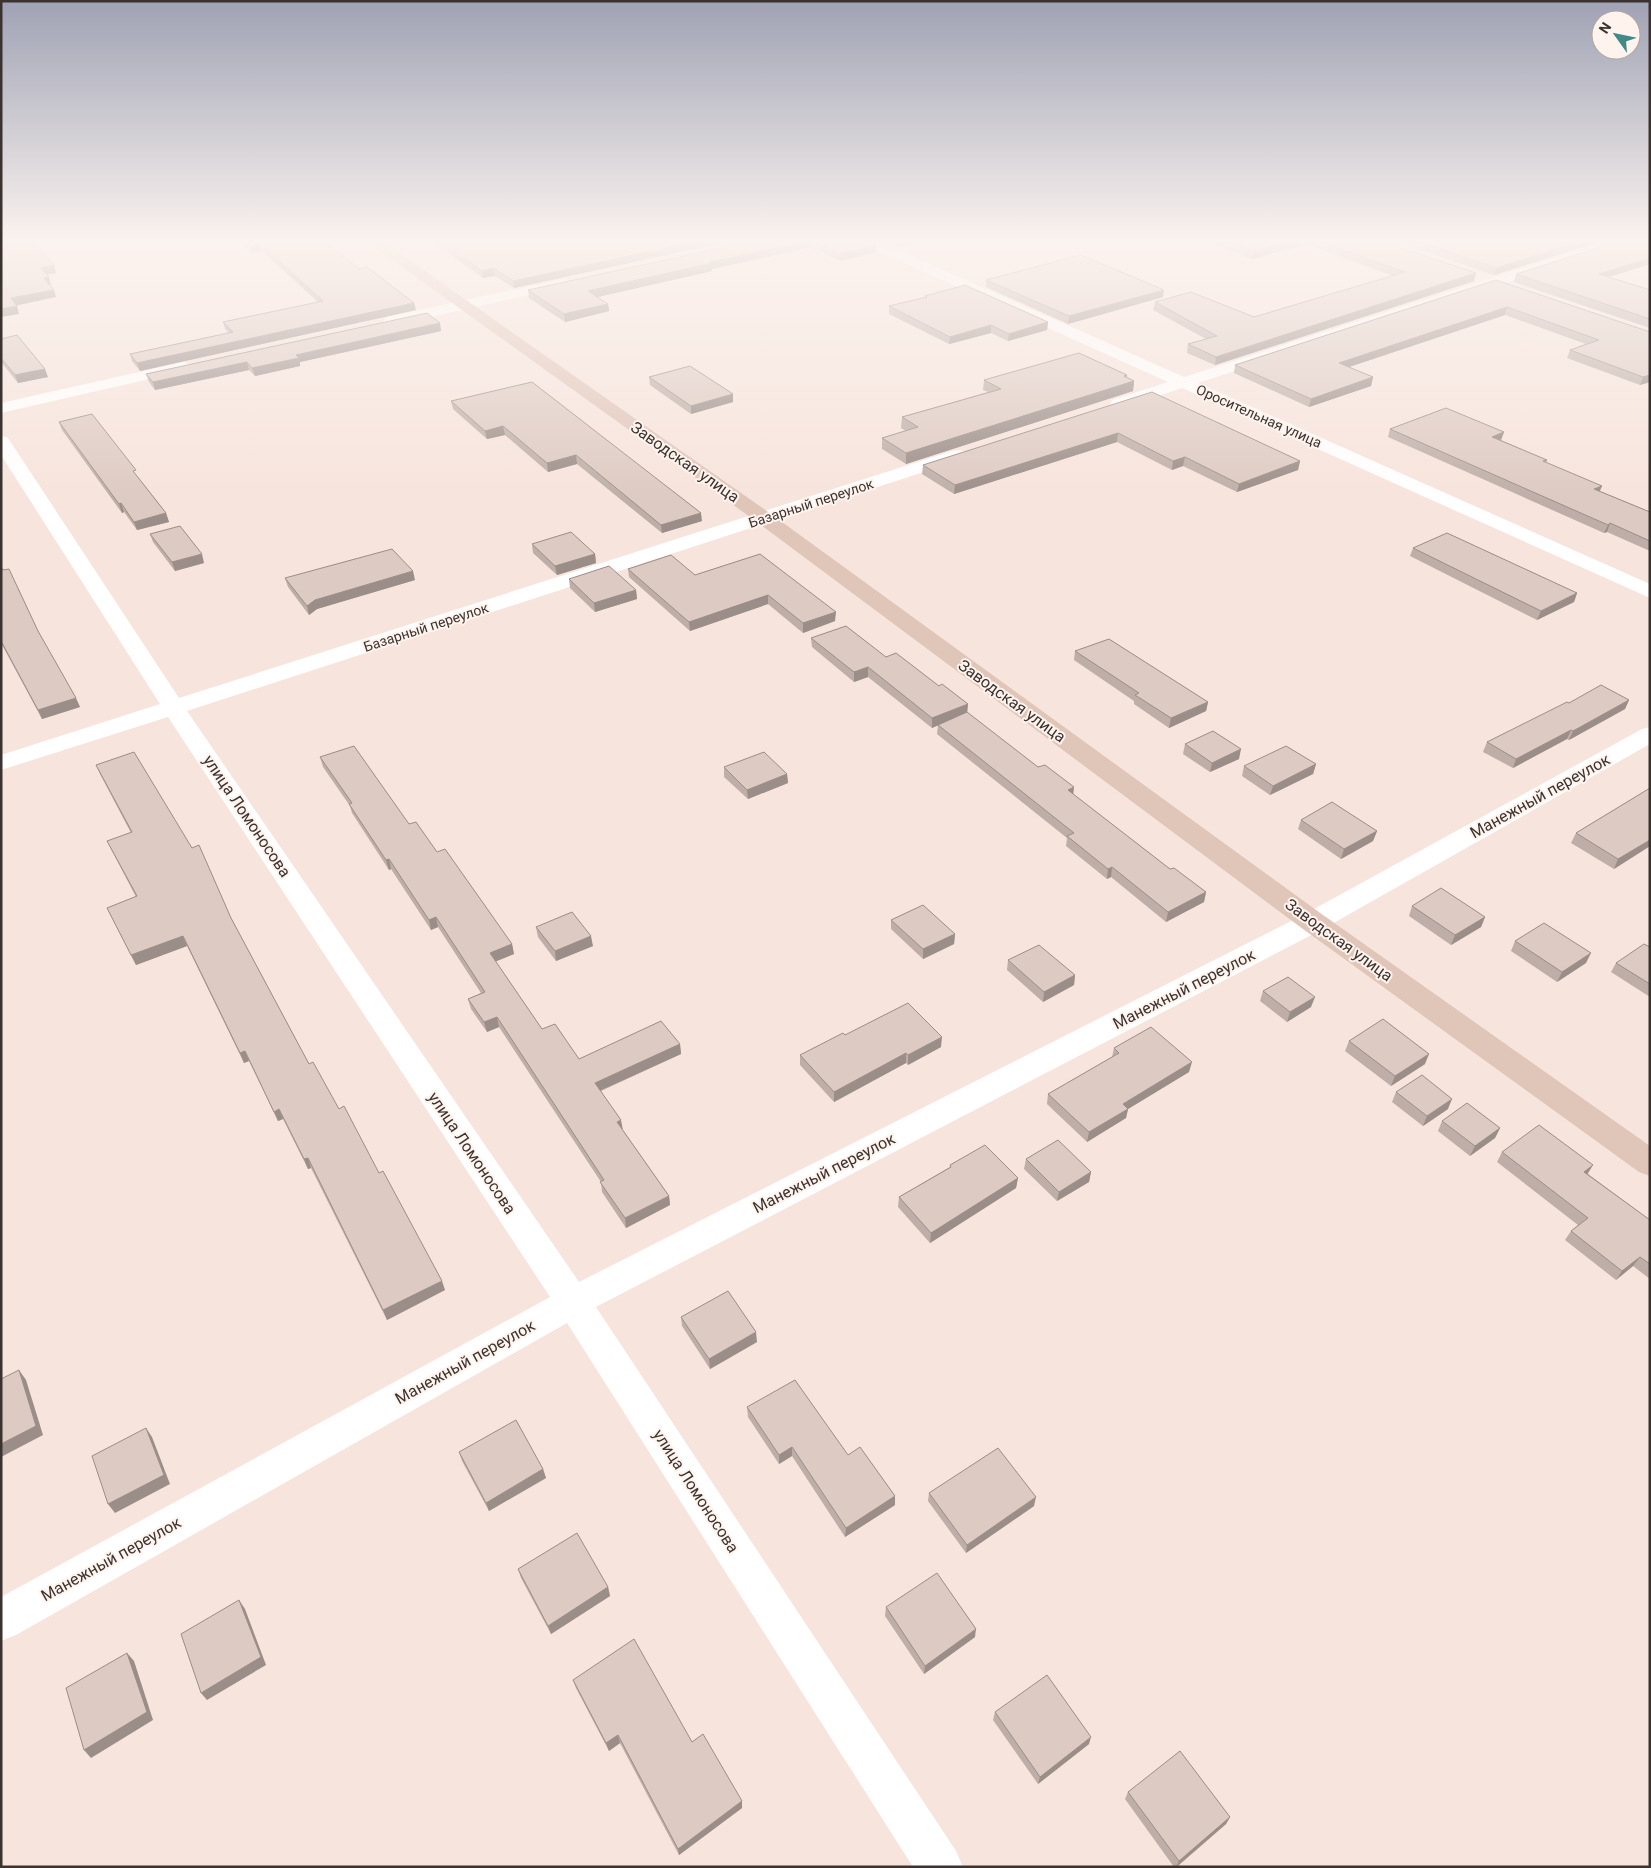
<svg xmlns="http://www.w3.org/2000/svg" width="1651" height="1868" viewBox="0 0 1651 1868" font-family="Roboto,sans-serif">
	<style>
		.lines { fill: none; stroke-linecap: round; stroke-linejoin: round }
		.street { fill: #fff; fill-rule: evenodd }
		.secondary { fill: #e0c5b9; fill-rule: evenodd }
		.wall { fill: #beaea7 }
		.shaded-wall { fill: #9b8d88 }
		.building { fill: #ddcac2; stroke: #9b8d88 }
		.labels { text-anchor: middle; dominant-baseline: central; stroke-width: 4; stroke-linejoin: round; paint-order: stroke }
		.far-street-label { font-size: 14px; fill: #3a3330; stroke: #fff3ee }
		.street-label { font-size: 16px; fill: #3a3330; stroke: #fff3ee }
	</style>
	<rect width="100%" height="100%" fill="#f7e4dc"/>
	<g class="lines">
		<g class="street">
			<path d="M860 241H878L1184 377 1606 241H1627L1625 244 1198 383 1650 584V598L1182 388 1124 408H1112L1110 404 1112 400 1168 382 862 244Z"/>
			<path d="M564 279 569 280 571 283 569 286 391 326 386 324 383 321 386 318 391 316Z"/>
			<path d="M183 362 189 364 191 367 189 370 1 413V403Z"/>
			<path d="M1 436 7 437 10 441 179 698 952 451 958 450 964 451 967 455 964 459 187 711 579 1282 1303 915 1642 729 1650 727V744L1323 929 596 1307 956 1851 963 1867H913L567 1323 16 1635 1 1641V1597L550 1297 168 717 1 770V755L160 704 1 455Z"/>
		</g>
		<path class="secondary" d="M366 241H382L771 514 1323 915 1650 1146V1176L1639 1172 1303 929 757 522Z"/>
	</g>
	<g class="wall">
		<path d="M240 241H324L359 269 414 303 416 310 140 371 132 361 130 354 229 333 225 329 223 322 318 302 262 251 252 253Z"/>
		<path d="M431 241H730L514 288 495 276 483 278Z"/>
		<path d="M753 241H866L876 245V252L840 261 811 247 712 269V271L597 297 608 304 609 311 565 322 529 298 528 290Z"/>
		<path d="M883 241H923L897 247Z"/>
		<path d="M1207 241H1380L1474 281 1215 365 1187 353 1188 344 1206 339 1153 310 1155 302 1254 317 1393 276 1307 244 1252 259Z"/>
		<path d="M1395 241H1601L1494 275Z"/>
		<path d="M1650 264 1609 277 1650 290V328L1514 282 1516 274Z"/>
		<path d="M986 280 1163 297 1068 324 986 287Z"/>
		<path d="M1496 280 1650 332V382L1640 385 1567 358 1570 350 1586 344 1505 315 1349 367 1373 377 1371 386 1309 407 1234 373 1235 365Z"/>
		<path d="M925 296 1048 322 1047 330 1008 341 991 333 949 344 889 314V306L925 297Z"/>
		<path d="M440 323 441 331 300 362V366L255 376 249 370 155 390 149 382 146 374Z"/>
		<path d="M1 339 48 377 18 383 1 362Z"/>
		<path d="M649 377 733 394V402L691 414 650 385Z"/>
		<path d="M1127 377 1134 381 1133 391 906 464 882 449V438L906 431 901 428 902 417 988 392 983 390 984 380Z"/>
		<path d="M532 382 702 521 662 533 577 464 548 472 505 435 487 439 453 409 451 401Z"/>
		<path d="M1152 392 1300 461 1298 470 1237 492 1183 466 1172 470 1117 442 954 494 922 474 923 465Z"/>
		<path d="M59 422 138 477 166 513 169 522 137 530 124 512 122 513 62 430Z"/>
		<path d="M1390 429 1504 432 1501 440 1547 460 1546 463 1602 486 1600 491 1650 512V551L1607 532 1604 533 1388 437Z"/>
		<path d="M150 534 204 563 175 571 153 542Z"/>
		<path d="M532 544 595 554 596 563 557 575 533 553Z"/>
		<path d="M1413 548 1577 593 1574 602 1537 620 1410 556Z"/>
		<path d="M760 554 835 621 803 633 768 604 690 631 629 577 628 569 695 575Z"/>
		<path d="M1 566 38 631 80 707 42 719 1 643Z"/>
		<path d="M285 578 415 580 317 609 309 615 288 587Z"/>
		<path d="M569 579 636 590 637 599 595 612 570 588Z"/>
		<path d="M811 638 886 657 939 686 968 704 967 713 1170 869 1206 892 1204 902 1166 922 1111 877 1107 879 1066 846 1067 838 937 734 938 725 932 728 868 677 854 682 812 647Z"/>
		<path d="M1075 651 1208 702 1206 711 1169 728 1134 704V701L1074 660Z"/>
		<path d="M1629 700 1625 709 1569 740 1567 739 1513 768 1483 752 1487 742 1569 703Z"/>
		<path d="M1185 744 1239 759 1210 772 1183 754Z"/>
		<path d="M320 757 409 824 437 852 512 944 514 954 495 961 542 1029 579 1059 680 1044 681 1054 601 1091 622 1129 669 1196 670 1205 626 1228 602 1192 601 1182 499 1027 487 1032 471 1009 468 999 481 993 438 927 431 930 391 869 389 870 352 813 350 806 323 767Z"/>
		<path d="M1316 764 1313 774 1270 795 1242 776 1244 766Z"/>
		<path d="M96 765 231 918 309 1064 379 1173 445 1290 387 1320 311 1168 308 1169 283 1119 278 1121 249 1061 244 1063 187 946 136 965 107 908 136 897 112 851 107 841 131 833 100 774Z"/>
		<path d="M724 767 787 774 788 783 748 799 724 777Z"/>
		<path d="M1650 788V846L1614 869 1571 843 1576 833Z"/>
		<path d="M1301 820 1377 831 1373 841 1341 859 1298 829Z"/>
		<path d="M1412 906 1485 917 1481 927 1451 945 1409 916Z"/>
		<path d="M891 920 955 934 954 944 923 959 891 929Z"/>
		<path d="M536 927 593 946 556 961 538 937Z"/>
		<path d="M1515 941 1586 963 1557 982 1511 951Z"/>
		<path d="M1650 947V997L1611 972 1616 963Z"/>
		<path d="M1008 960 1075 975 1074 985 1043 1002 1007 970Z"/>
		<path d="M1263 991 1311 1007 1287 1022 1260 1001Z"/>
		<path d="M845 1035 941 1047 908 1065 906 1063 834 1102 800 1065V1055Z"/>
		<path d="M1349 1041 1425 1064 1391 1086 1345 1051Z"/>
		<path d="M1114 1048 1189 1072 1128 1109 1126 1118 1087 1142 1047 1104 1048 1094 1112 1057Z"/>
		<path d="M1396 1092 1448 1109 1423 1126 1392 1102Z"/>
		<path d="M1442 1121 1500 1128 1495 1138 1470 1156 1438 1131Z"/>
		<path d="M1502 1152 1588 1174 1650 1220V1279L1633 1266 1616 1280 1565 1240 1571 1231 1578 1225 1497 1162Z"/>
		<path d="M1026 1159 1091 1172 1089 1182 1057 1201 1024 1169Z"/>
		<path d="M950 1165 1018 1178 1016 1188 930 1243 898 1207 899 1197 950 1167Z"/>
		<path d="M681 1317 757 1342 710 1369 682 1326Z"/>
		<path d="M747 1407 848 1455 895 1505 845 1537 792 1456 779 1464 748 1417Z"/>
		<path d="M459 1452 543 1469 546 1478 489 1511 462 1461Z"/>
		<path d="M929 1493 1034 1506 966 1553 928 1501Z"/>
		<path d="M518 1569 608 1587 610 1596 551 1634 521 1578Z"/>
		<path d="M886 1607 975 1637 924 1674 885 1616Z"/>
		<path d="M573 1680 742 1801V1808L679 1855 620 1743 609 1751 576 1688Z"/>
		<path d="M995 1712 1089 1744 1038 1784 993 1720Z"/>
		<path d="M1128 1792 1230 1817 1226 1824 1177 1867H1174L1125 1799Z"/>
	</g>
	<g class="shaded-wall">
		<path d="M698 241H730L514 288 513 281Z"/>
		<path d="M808 241H811V247L712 269V271L589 299 588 291 710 262Z"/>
		<path d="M897 241H923L897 247Z"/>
		<path d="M1293 241H1307V244L1252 259 1254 251Z"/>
		<path d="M1580 241H1601L1494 275 1496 268Z"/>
		<path d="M260 244 262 251 252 253 251 246Z"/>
		<path d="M876 245V252L840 261V254Z"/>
		<path d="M1650 258V264L1596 281 1599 274Z"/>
		<path d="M54 265 56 273 44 275 41 268Z"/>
		<path d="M494 268 495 276 483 278 482 271Z"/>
		<path d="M1476 273 1474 281 1215 365 1216 357Z"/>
		<path d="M49 277 51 285 47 286 44 278Z"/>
		<path d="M54 290 56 297 14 306 11 298Z"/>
		<path d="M1164 290 1163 297 1068 324 1069 316Z"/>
		<path d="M414 303 416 310 140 371 137 363Z"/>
		<path d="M608 304 609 311 565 322 564 314Z"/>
		<path d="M17 306 19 314 1 317V309Z"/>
		<path d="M1507 307 1505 315 1337 371 1339 363Z"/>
		<path d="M1048 322 1047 330 1008 341 1009 334Z"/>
		<path d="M440 323 441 331 300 362V366L255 376 252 368 296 355Z"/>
		<path d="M991 325V333L949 344 950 337Z"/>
		<path d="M247 362 249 370 155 390 153 382Z"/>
		<path d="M45 369 48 377 18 383 15 375Z"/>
		<path d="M1127 375 1126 383 1134 381 1133 391 906 464V453Z"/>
		<path d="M1650 375V382L1640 385 1643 377Z"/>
		<path d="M1373 377 1371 386 1309 407 1311 399Z"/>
		<path d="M733 394V402L691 414V406Z"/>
		<path d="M503 426 505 435 487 439 485 431Z"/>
		<path d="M1504 432 1501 440 1492 437Z"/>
		<path d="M1118 433 1117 442 954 494 955 485Z"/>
		<path d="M576 455 577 464 548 472 547 463Z"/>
		<path d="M1185 457 1183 466 1172 470 1173 461Z"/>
		<path d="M1300 461 1298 470 1237 492 1239 484Z"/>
		<path d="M1602 486 1598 494 1594 489Z"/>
		<path d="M121 503 124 512 122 513 119 504Z"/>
		<path d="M166 513 169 522 137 530 134 522Z"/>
		<path d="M701 513 702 521 662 533 661 525Z"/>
		<path d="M1610 523 1607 532 1604 533 1608 525Z"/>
		<path d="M202 554 204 563 175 571 172 562Z"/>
		<path d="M595 554 596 563 557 575 555 566Z"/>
		<path d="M413 571 415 580 317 609 309 615 307 606 315 600Z"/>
		<path d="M636 590 637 599 595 612 594 603Z"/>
		<path d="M1577 593 1574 602 1537 620 1541 611Z"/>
		<path d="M768 595V604L690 631 689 622Z"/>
		<path d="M836 612 835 621 803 633V623Z"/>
		<path d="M868 667V677L854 682V672Z"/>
		<path d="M76 698 80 707 42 719 38 710Z"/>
		<path d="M1629 700 1625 709 1569 740 1573 731Z"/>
		<path d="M1208 702 1206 711 1169 728 1171 718Z"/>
		<path d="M968 704 967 713 932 728V718Z"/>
		<path d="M1571 730 1567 739 1513 768 1516 759Z"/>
		<path d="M1241 749 1239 759 1210 772 1212 763Z"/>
		<path d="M1316 764 1313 774 1270 795 1273 786Z"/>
		<path d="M787 774 788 783 748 799 747 790Z"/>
		<path d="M1074 787 1073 797 1068 790Z"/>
		<path d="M1377 831 1373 841 1341 859 1344 849Z"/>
		<path d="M1650 840V846L1614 869 1618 859Z"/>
		<path d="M389 859 391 869 389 870 386 860Z"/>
		<path d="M1112 867 1111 877 1107 879 1108 869Z"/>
		<path d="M1206 892 1204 902 1166 922 1168 912Z"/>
		<path d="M436 917 438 927 431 930 429 920Z"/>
		<path d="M1485 917 1481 927 1451 945 1455 935Z"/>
		<path d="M955 934 954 944 923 959V949Z"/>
		<path d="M183 936 187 946 136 965 131 955Z"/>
		<path d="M591 936 593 946 556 961 555 951Z"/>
		<path d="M512 944 514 954 492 963 490 953Z"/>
		<path d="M1591 953 1586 963 1557 982 1562 972Z"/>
		<path d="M1075 975 1074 985 1043 1002 1044 992Z"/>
		<path d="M1315 997 1311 1007 1287 1022 1290 1012Z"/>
		<path d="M497 1017 499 1027 487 1032 484 1022Z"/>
		<path d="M942 1037 941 1047 908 1065V1055Z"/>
		<path d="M680 1044 681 1054 597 1092 595 1083Z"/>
		<path d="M245 1051 249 1061 244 1063 240 1053Z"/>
		<path d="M906 1053V1063L834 1102V1092Z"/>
		<path d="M1429 1054 1425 1064 1391 1086 1395 1076Z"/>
		<path d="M1192 1062 1189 1072 1128 1109 1126 1118 1087 1142 1089 1132 1123 1104Z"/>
		<path d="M1452 1099 1448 1109 1423 1126 1427 1116Z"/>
		<path d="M279 1109 283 1119 278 1121 274 1112Z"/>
		<path d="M621 1120 623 1130 617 1122Z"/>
		<path d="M1500 1128 1495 1138 1470 1156 1475 1146Z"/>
		<path d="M308 1158 311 1168 308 1169 304 1159Z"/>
		<path d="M1593 1165 1587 1175 1584 1172Z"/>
		<path d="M1091 1172 1089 1182 1057 1201 1059 1192Z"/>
		<path d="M1018 1178 1016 1188 930 1243 931 1233Z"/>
		<path d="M669 1196 670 1205 626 1228 625 1218Z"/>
		<path d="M1640 1257 1633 1266 1616 1280 1622 1271Z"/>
		<path d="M442 1281 445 1290 387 1320 383 1310Z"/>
		<path d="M756 1332 757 1342 710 1369 709 1359Z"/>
		<path d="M19 1370 26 1380 43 1435 1 1457V1444Z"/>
		<path d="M146 1428 152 1437 170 1484 115 1513 108 1504Z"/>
		<path d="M792 1447V1456L779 1464V1455Z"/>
		<path d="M543 1469 546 1478 489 1511 486 1503Z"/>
		<path d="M895 1496V1505L845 1537 846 1528Z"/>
		<path d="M1036 1497 1034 1506 966 1553 967 1545Z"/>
		<path d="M608 1587 610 1596 551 1634 548 1626Z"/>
		<path d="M239 1600 245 1609 266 1665 207 1700 201 1693Z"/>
		<path d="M976 1629 975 1637 924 1674 925 1666Z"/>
		<path d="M127 1653 134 1661 153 1720 91 1758 84 1750Z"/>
		<path d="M618 1735 620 1743 609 1751 606 1743Z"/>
		<path d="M1091 1737 1089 1744 1038 1784 1040 1777Z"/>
		<path d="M742 1801V1808L679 1855 678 1849Z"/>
		<path d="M1230 1817 1226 1824 1176 1867 1179 1861Z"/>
	</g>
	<g class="building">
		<path d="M1 241H33L54 265 41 268 49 277 44 278 54 290 11 298 17 306 1 309Z"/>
		<path d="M245 241H324L359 269 367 267 414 303 137 363 130 354 233 332 223 322 323 301 260 244 251 246Z"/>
		<path d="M440 241H698L513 281 494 268 482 271Z"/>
		<path d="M753 241H808L710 262 712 263 588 291 608 304 564 314 528 290Z"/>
		<path d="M812 241H866L876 245 840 254Z"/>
		<path d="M1227 241H1293L1254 251Z"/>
		<path d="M1319 241H1380L1476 273 1216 357 1188 344 1217 336 1155 302 1191 292 1254 317 1405 272Z"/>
		<path d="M1418 241H1580L1496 268Z"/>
		<path d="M1620 241H1650V258L1599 274 1650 290V319L1516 274Z"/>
		<path d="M1081 255 1164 290 1069 316 986 280Z"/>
		<path d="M1496 280 1650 332V375L1643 377 1570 350 1599 340 1507 307 1339 363 1373 377 1311 399 1235 365Z"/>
		<path d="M965 285 1048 322 1009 334 991 325 950 337 889 306 927 297 925 296Z"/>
		<path d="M427 313 440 323 296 355 299 358 252 368 247 362 153 382 146 374Z"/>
		<path d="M17 335 45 369 15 375 1 358V339Z"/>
		<path d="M1079 353 1127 375 1124 376 1134 381 906 453 882 438 918 427 902 417 1001 389 984 380Z"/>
		<path d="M690 366 733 394 691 406 649 377Z"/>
		<path d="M532 382 701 513 661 525 576 455 547 463 503 426 485 431 451 401Z"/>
		<path d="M1152 392 1300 461 1239 484 1185 457 1173 461 1118 433 955 485 923 465Z"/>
		<path d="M1446 408 1504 432 1492 437 1547 460 1543 461 1602 486 1594 489 1650 512V541L1610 523 1608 525 1390 429Z"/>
		<path d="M92 414 136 470 133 471 166 513 134 522 121 503 119 504 59 422Z"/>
		<path d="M180 526 202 554 172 562 150 534Z"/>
		<path d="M571 532 595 554 555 566 532 544Z"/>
		<path d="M1447 533 1577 593 1541 611 1413 548Z"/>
		<path d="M392 549 413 571 315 600 307 606 285 578Z"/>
		<path d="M760 554 836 612 803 623 768 595 689 622 628 569 671 555 695 575Z"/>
		<path d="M609 566 636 590 594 603 569 579Z"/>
		<path d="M1 567 3 570 9 569 38 631 76 698 38 710 1 641Z"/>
		<path d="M846 626 886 657 896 653 939 686 942 684 968 704 932 718 868 667 854 672 811 638Z"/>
		<path d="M1109 639 1208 702 1171 718 1135 695 1139 693 1075 651Z"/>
		<path d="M1601 685 1629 700 1573 731 1571 730 1516 759 1487 742 1567 702 1569 703Z"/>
		<path d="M967 712 1038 767 1045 765 1074 787 1068 790 1170 869 1174 868 1206 892 1168 912 1112 867 1108 869 1067 836 1074 833 938 725Z"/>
		<path d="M1213 731 1241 749 1212 763 1185 744Z"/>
		<path d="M354 746 409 824 416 822 437 852 445 849 512 944 490 953 542 1029 555 1024 579 1059 661 1021 680 1044 595 1083 621 1120 617 1122 669 1196 625 1218 600 1182 604 1180 497 1017 484 1022 468 999 485 992 436 917 429 920 389 859 386 860 349 804 352 803 320 757Z"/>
		<path d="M1286 746 1316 764 1273 786 1244 766Z"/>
		<path d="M134 752 192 848 199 845 231 918 309 1064 313 1062 339 1109 344 1106 379 1173 383 1171 442 1281 383 1310 308 1158 304 1159 279 1109 274 1112 245 1051 240 1053 183 936 131 955 107 908 137 896 107 841 132 832 96 765Z"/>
		<path d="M764 752 787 774 747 790 724 767Z"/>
		<path d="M1650 788V840L1618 859 1576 833Z"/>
		<path d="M1332 802 1377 831 1344 849 1301 820Z"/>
		<path d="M1441 888 1485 917 1455 935 1412 906Z"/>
		<path d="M923 905 955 934 923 949 891 920Z"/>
		<path d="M572 912 591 936 555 951 536 927Z"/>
		<path d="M1544 923 1591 953 1562 972 1515 941Z"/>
		<path d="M1644 944 1650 947V984L1616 963Z"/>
		<path d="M1039 945 1075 975 1044 992 1008 960Z"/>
		<path d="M1288 977 1315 997 1290 1012 1263 991Z"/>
		<path d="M908 1003 942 1037 908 1055 906 1053 834 1092 800 1055 843 1033 845 1035Z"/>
		<path d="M1383 1019 1429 1054 1395 1076 1349 1041Z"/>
		<path d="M1151 1027 1192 1062 1123 1104 1128 1109 1089 1132 1048 1094 1119 1053 1114 1048Z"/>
		<path d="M1422 1075 1452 1099 1427 1116 1396 1092Z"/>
		<path d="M1467 1103 1500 1128 1475 1146 1442 1121Z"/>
		<path d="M1539 1125 1593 1165 1584 1172 1650 1220V1264L1640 1257 1622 1271 1571 1231 1588 1218 1502 1152Z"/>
		<path d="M1058 1140 1091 1172 1059 1192 1026 1159Z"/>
		<path d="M985 1145 1018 1178 931 1233 899 1197 951 1167 950 1165Z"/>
		<path d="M728 1291 756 1332 709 1359 681 1317Z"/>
		<path d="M19 1370 36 1426 1 1444V1379Z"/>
		<path d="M795 1380 848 1455 860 1447 895 1496 846 1528 792 1447 779 1455 747 1407Z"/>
		<path d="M516 1420 543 1469 486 1503 459 1452Z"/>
		<path d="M146 1428 164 1475 108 1504 92 1456Z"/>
		<path d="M998 1448 1036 1497 967 1545 929 1493Z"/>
		<path d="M577 1533 608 1587 548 1626 518 1569Z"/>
		<path d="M937 1573 976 1629 925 1666 886 1607Z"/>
		<path d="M239 1600 261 1657 201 1693 181 1634Z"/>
		<path d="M634 1639 692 1742 703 1734 742 1801 678 1849 618 1735 606 1743 573 1680Z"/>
		<path d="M127 1653 147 1712 84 1750 66 1688Z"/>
		<path d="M1047 1675 1091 1737 1040 1777 995 1712Z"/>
		<path d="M1180 1751 1230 1817 1179 1861 1128 1792Z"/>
	</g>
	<linearGradient id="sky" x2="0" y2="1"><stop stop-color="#9fa2b4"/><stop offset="0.48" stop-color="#fbf3ef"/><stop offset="1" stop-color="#fbf3ef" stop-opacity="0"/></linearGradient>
	<rect width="1651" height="502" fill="url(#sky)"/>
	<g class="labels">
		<g class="far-street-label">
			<text transform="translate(1259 416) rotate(24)">Оросительная улица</text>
			<text transform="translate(811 503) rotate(-18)">Базарный переулок</text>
			<text transform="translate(426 627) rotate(-18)">Базарный переулок</text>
		</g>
		<g class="street-label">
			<text transform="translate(685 462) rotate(35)">Заводская улица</text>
			<text transform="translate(1012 701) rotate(36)">Заводская улица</text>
			<text transform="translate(1540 796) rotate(-29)">Манежный переулок</text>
			<text transform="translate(247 816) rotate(56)">улица Ломоносова</text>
			<text transform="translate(1339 940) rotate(36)">Заводская улица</text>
			<text transform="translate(1184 989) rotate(-27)">Манежный переулок</text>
			<text transform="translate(472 1153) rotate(56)">улица Ломоносова</text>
			<text transform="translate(824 1173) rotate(-27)">Манежный переулок</text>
			<text transform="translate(465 1362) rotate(-29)">Манежный переулок</text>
			<text transform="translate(696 1491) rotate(57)">улица Ломоносова</text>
			<text transform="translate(111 1559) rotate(-29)">Манежный переулок</text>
		</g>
	</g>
	<rect width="1651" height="1868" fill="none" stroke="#3a3330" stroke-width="5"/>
	<g transform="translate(1616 35) rotate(303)"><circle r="24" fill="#fff3ee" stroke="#b0a6a2"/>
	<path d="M0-4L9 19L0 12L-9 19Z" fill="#418989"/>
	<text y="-8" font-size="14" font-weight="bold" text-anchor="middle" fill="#3a3330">N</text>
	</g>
</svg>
